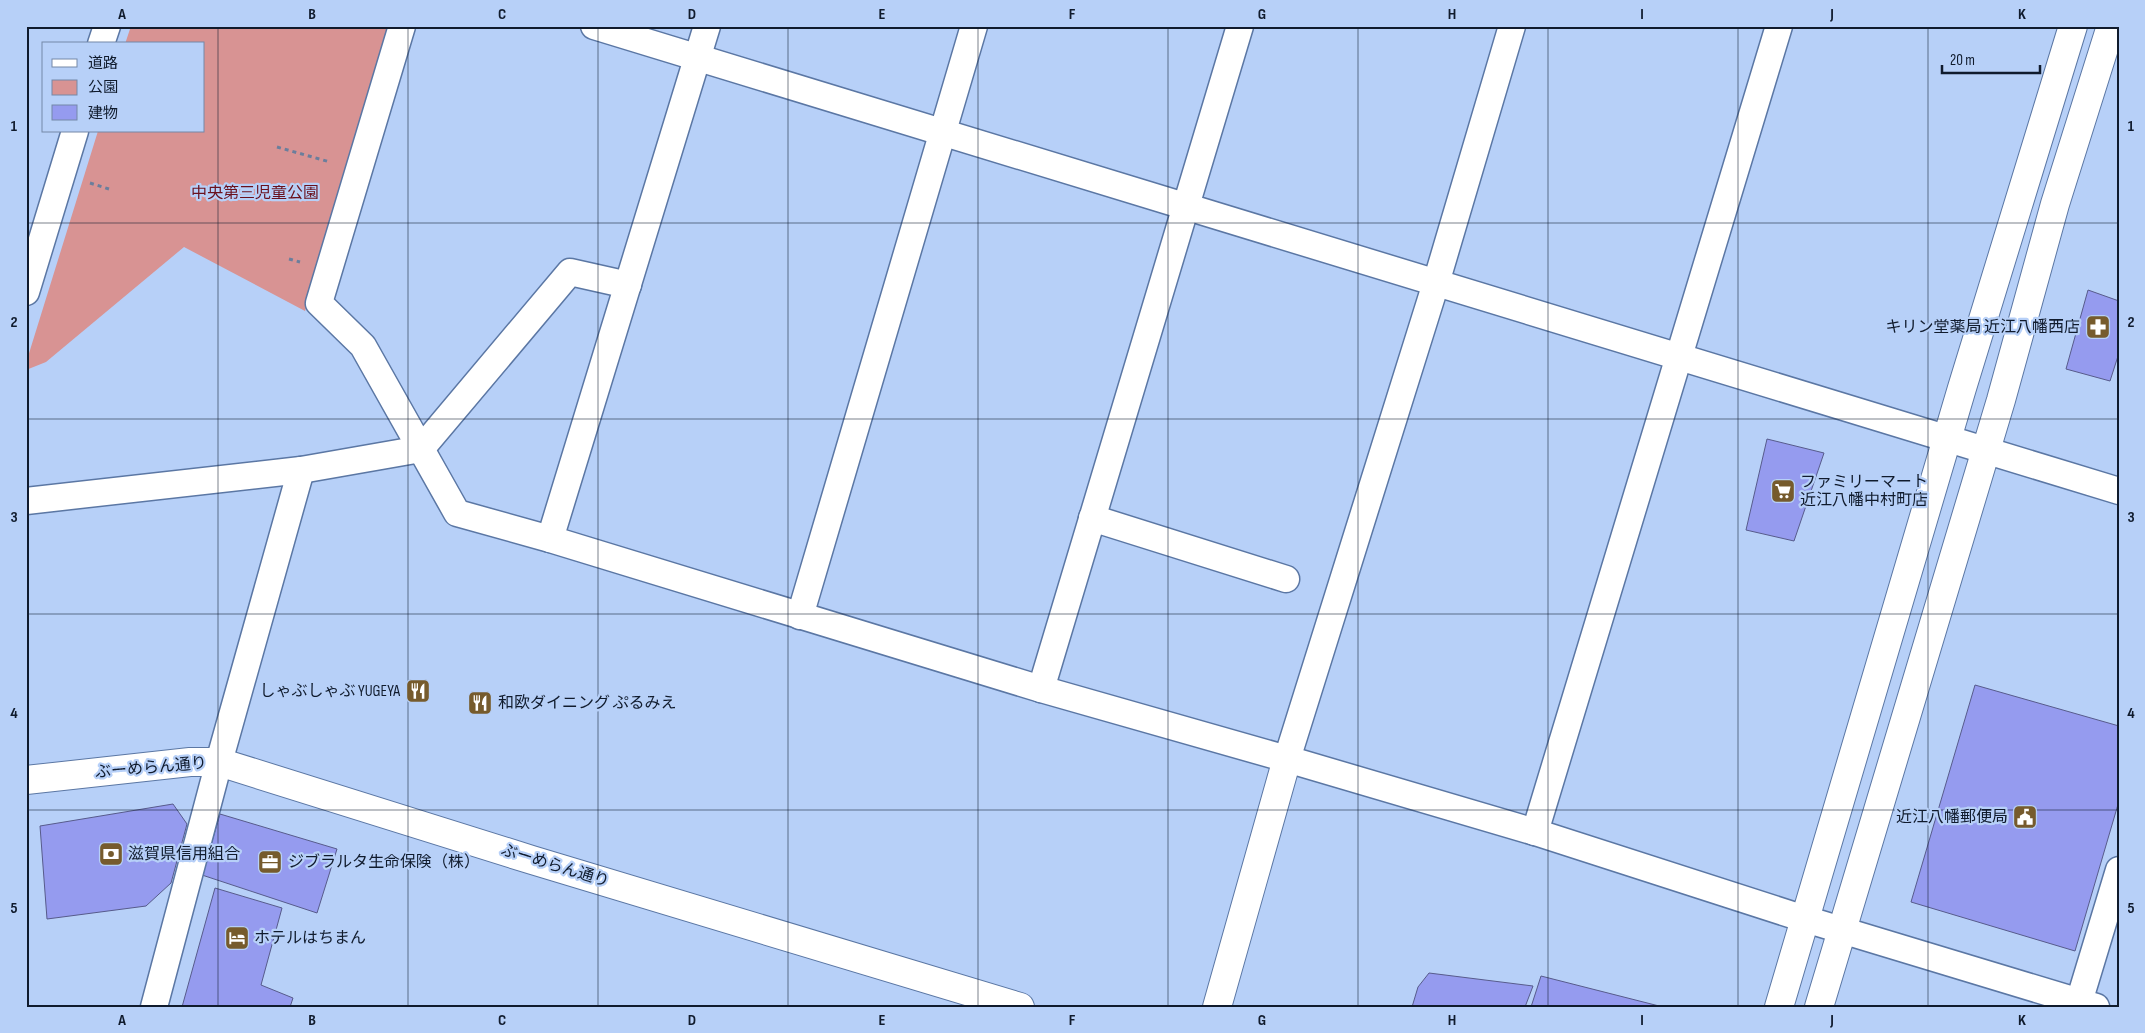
<svg xmlns="http://www.w3.org/2000/svg" width="2145" height="1033" viewBox="0 0 2145 1033" font-family="'Sofia Sans Condensed','Noto Sans JP',sans-serif">
	<style>
		.green { fill: #d89393 }
		.building { fill: #959bef; stroke: #575b8b }
		.lines { fill: none; stroke-linecap: round; stroke-linejoin: round }
		.street-casing { stroke: #5b77a4; stroke-width: 29 }
		.secondary-casing { stroke: #5b77a4; stroke-width: 30 }
		.path { stroke: #6b7e9c; stroke-width: 3; stroke-dasharray: 4 4; stroke-linecap: butt }
		.street { stroke: #fff; stroke-width: 26 }
		.secondary { stroke: #fff; stroke-width: 28 }
		.grid { fill: none; stroke: #101b2d; stroke-width: 1; stroke-opacity: 0.55 }
		.labels { text-anchor: middle; dominant-baseline: central; stroke-width: 4.5; stroke-linejoin: round; paint-order: stroke }
		.park-label { font-size: 16px; fill: #6a111d; stroke: #b7d0f8 }
		.poi-label { font-size: 16px; fill: #101b2d; stroke: #b7d0f8; text-anchor: start }
		.street-label { font-size: 16px; fill: #101b2d; stroke: #b7d0f8 }
		.neatline { fill: none; stroke: #101b2d; stroke-width: 2 }
		.grid-label { font-size: 16px; text-anchor: middle; font-weight: bold; fill: #101b2d }
	</style>
	<rect width="100%" height="100%" fill="#b7d0f8"/>
	<path class="green" d="M131 26H389L305 311 184 247 46 362 26 370V363L98 131H204V44H125Z"/>
	<g class="building">
		<path d="M2088 290 2119 301V353L2110 381 2066 369Z"/>
		<path d="M1767 439 1824 453 1794 541 1746 530Z"/>
		<path d="M1975 685 2119 726V801L2075 951 1911 902Z"/>
		<path d="M173 804 187 824 171 883 146 906 47 919 40 826Z"/>
		<path d="M220 814 337 849 317 913 202 875Z"/>
		<path d="M215 888 282 908 261 985 293 998 290 1007H182Z"/>
		<path d="M1429 973 1533 986 1525 1007H1412L1418 987Z"/>
		<path d="M1541 976 1663 1007H1531Z"/>
	</g>
	<g class="lines">
		<defs>
			<g id="street">
				<path d="M402 26 319 303 363 346 457 513 550 539 1041 689 1287 759 1535 832 1805 919 2096 1007"/>
				<path d="M594 26 2119 491"/>
				<path d="M101 44 107 26"/>
				<path d="M26 292 75 131"/>
				<path d="M26 501 301 470 421 449 570 272 628 285"/>
				<path d="M1092 518 1286 579"/>
				<path d="M550 539 707 26"/>
				<path d="M800 616 974 26"/>
				<path d="M1041 689 1240 26"/>
				<path d="M1287 759 1436 283 1512 26"/>
				<path d="M1535 832 1779 26"/>
				<path d="M2079 1002 2119 870"/>
				<path d="M154 1007 219 762 301 470"/>
			</g>
			<g id="secondary">
				<path d="M26 780 190 762H219L532 860 1020 1007"/>
				<path d="M1217 1007 1287 759"/>
				<path d="M1779 1007 1962 388 2073 26"/>
				<path d="M1819 1007 2001 400 2055 204 2111 26"/>
			</g>
		</defs>
		<use href="#street" class="street-casing"/>
		<use href="#secondary" class="secondary-casing"/>
		<g class="path">
			<path d="M277 147 330 162"/>
			<path d="M90 183 109 189"/>
			<path d="M289 259 300 262"/>
		</g>
		<use href="#street" class="street"/>
		<use href="#secondary" class="secondary"/>
	</g>
	<path class="grid" d="M218 26V1007M408 26V1007M598 26V1007M788 26V1007M978 26V1007M1168 26V1007M1358 26V1007M1548 26V1007M1738 26V1007M1928 26V1007M26 223H2119M26 419H2119M26 614H2119M26 810H2119"/>
	<defs>
		<symbol id="pharmacy-square" viewBox="-11 -11 22 22"><rect x="-9" y="-9" width="18" height="18" rx="4" fill="#765b2d" stroke="#b7d0f8"/><path d="M-2-6h4v4h4v4h-4v4h-4v-4h-4v-4h4Z" fill="#fff"/></symbol>
		<symbol id="supermarket-square" viewBox="-11 -11 22 22"><rect x="-9" y="-9" width="18" height="18" rx="4" fill="#765b2d" stroke="#b7d0f8"/><path d="M-6-5.5h2.5l.6 2H6L4.5 2H-2.5L-4.4-4H-6ZM-1.5 3.2a1.3 1.3 0 1 0 .1 0ZM3 3.2a1.3 1.3 0 1 0 .1 0Z" fill="#fff"/></symbol>
		<symbol id="restaurant-square" viewBox="-11 -11 22 22"><rect x="-9" y="-9" width="18" height="18" rx="4" fill="#765b2d" stroke="#b7d0f8"/><path d="M-5-6h1v4h1v-4h1v4h1v-4h1v5L-1.5 .5V6h-2V.5L-5-1ZM5-6V6H3V1.5H1.5Q1.5-4 5-6Z" fill="#fff"/></symbol>
		<symbol id="civic-square" viewBox="-11 -11 22 22"><rect x="-9" y="-9" width="18" height="18" rx="4" fill="#765b2d" stroke="#b7d0f8"/><path d="M-.6-6.5H3V-4.5H.6V-3L4-1V1h2V6H-6V1h2V-1L-.6-3ZM-1.2 2.5V6h2.4V2.5Z" fill="#fff"/></symbol>
		<symbol id="bank-square" viewBox="-11 -11 22 22"><rect x="-9" y="-9" width="18" height="18" rx="4" fill="#765b2d" stroke="#b7d0f8"/><path d="M-6-4H6V4H-6ZM0-2.3a2.3 2.3 0 1 0 0 4.6a2.3 2.3 0 1 0 0-4.6Z" fill="#fff"/></symbol>
		<symbol id="office-square" viewBox="-11 -11 22 22"><rect x="-9" y="-9" width="18" height="18" rx="4" fill="#765b2d" stroke="#b7d0f8"/><path d="M-6-3h4V-5.5h4V-3h4V5H-6ZM-1-4.5V-3h2v-1.5ZM-6 0V1H6V0Z" fill="#fff"/></symbol>
		<symbol id="hotel-square" viewBox="-11 -11 22 22"><rect x="-9" y="-9" width="18" height="18" rx="4" fill="#765b2d" stroke="#b7d0f8"/><path d="M-6-4.5h1.5V1H6V5H4.5V3h-9V5H-6ZM-4 0a1.8 1.8 0 1 1 3.6 0ZM.5 0V-2.5h3Q6-2.5 6 0Z" fill="#fff"/></symbol>
	</defs>
	<g fill-rule="evenodd">
		<use href="#pharmacy-square" x="2084" y="313" width="28" height="28"/>
		<use href="#supermarket-square" x="1769" y="477" width="28" height="28"/>
		<use href="#restaurant-square" x="404" y="677" width="28" height="28"/>
		<use href="#restaurant-square" x="466" y="689" width="28" height="28"/>
		<use href="#civic-square" x="2011" y="803" width="28" height="28"/>
		<use href="#bank-square" x="97" y="840" width="28" height="28"/>
		<use href="#office-square" x="256" y="848" width="28" height="28"/>
		<use href="#hotel-square" x="223" y="924" width="28" height="28"/>
	</g>
	<g class="labels">
		<g class="park-label">
			<text x="255" y="193">中央第三児童公園</text>
		</g>
		<g class="poi-label">
			<text x="2080" y="327" text-anchor="end">キリン堂薬局 近江八幡西店</text>
			<text x="1800" y="482">ファミリーマート<tspan x="1800" dy="18">近江八幡中村町店</tspan></text>
			<text x="400" y="691" text-anchor="end">しゃぶしゃぶ YUGEYA</text>
			<text x="498" y="703">和欧ダイニング ぷるみえ</text>
			<text x="2008" y="817" text-anchor="end">近江八幡郵便局</text>
			<text x="128" y="854">滋賀県信用組合</text>
			<text x="288" y="862">ジブラルタ生命保険（株）</text>
			<text x="254" y="938">ホテルはちまん</text>
		</g>
		<g class="street-label">
			<text transform="translate(151 768) rotate(-5)">ぶーめらん通り</text>
			<text transform="translate(555 866) rotate(17)">ぶーめらん通り</text>
		</g>
	</g>
	<rect width="2145" height="1033" fill="none" stroke="#b7d0f8" stroke-width="55"/>
	<rect x="42" y="42" width="162" height="90" fill="#b7d0f8" stroke="#7488a7"/>
	<rect x="52" y="59" width="25" height="8" fill="#ffffff" stroke="#7488a7"/>
	<text x="88" y="68" font-size="15" fill="#101b2d">道路</text>
	<rect x="52" y="80" width="25" height="15" fill="#d89393" stroke="#7488a7"/>
	<text x="88" y="92" font-size="15" fill="#101b2d">公園</text>
	<rect x="52" y="105" width="25" height="15" fill="#959bef" stroke="#7488a7"/>
	<text x="88" y="118" font-size="15" fill="#101b2d">建物</text>
	<path d="M1942 65v8h98v-8" fill="none" stroke="#101b2d" stroke-width="2.5"/>
	<text x="1950" y="65" font-size="15" fill="#101b2d" stroke="#b7d0f8" stroke-width="4" paint-order="stroke">20 m</text>
	<rect x="28" y="28" width="2090" height="978" class="neatline"/>
	<g class="grid-label">
		<text x="122" y="19">A</text>
		<text x="312" y="19">B</text>
		<text x="502" y="19">C</text>
		<text x="692" y="19">D</text>
		<text x="882" y="19">E</text>
		<text x="1072" y="19">F</text>
		<text x="1262" y="19">G</text>
		<text x="1452" y="19">H</text>
		<text x="1642" y="19">I</text>
		<text x="1832" y="19">J</text>
		<text x="2022" y="19">K</text>
		<text x="14" y="131">1</text>
		<text x="2131" y="131">1</text>
		<text x="14" y="327">2</text>
		<text x="2131" y="327">2</text>
		<text x="14" y="522">3</text>
		<text x="2131" y="522">3</text>
		<text x="14" y="718">4</text>
		<text x="2131" y="718">4</text>
		<text x="14" y="913">5</text>
		<text x="2131" y="913">5</text>
		<text x="122" y="1025">A</text>
		<text x="312" y="1025">B</text>
		<text x="502" y="1025">C</text>
		<text x="692" y="1025">D</text>
		<text x="882" y="1025">E</text>
		<text x="1072" y="1025">F</text>
		<text x="1262" y="1025">G</text>
		<text x="1452" y="1025">H</text>
		<text x="1642" y="1025">I</text>
		<text x="1832" y="1025">J</text>
		<text x="2022" y="1025">K</text>
	</g>
</svg>
